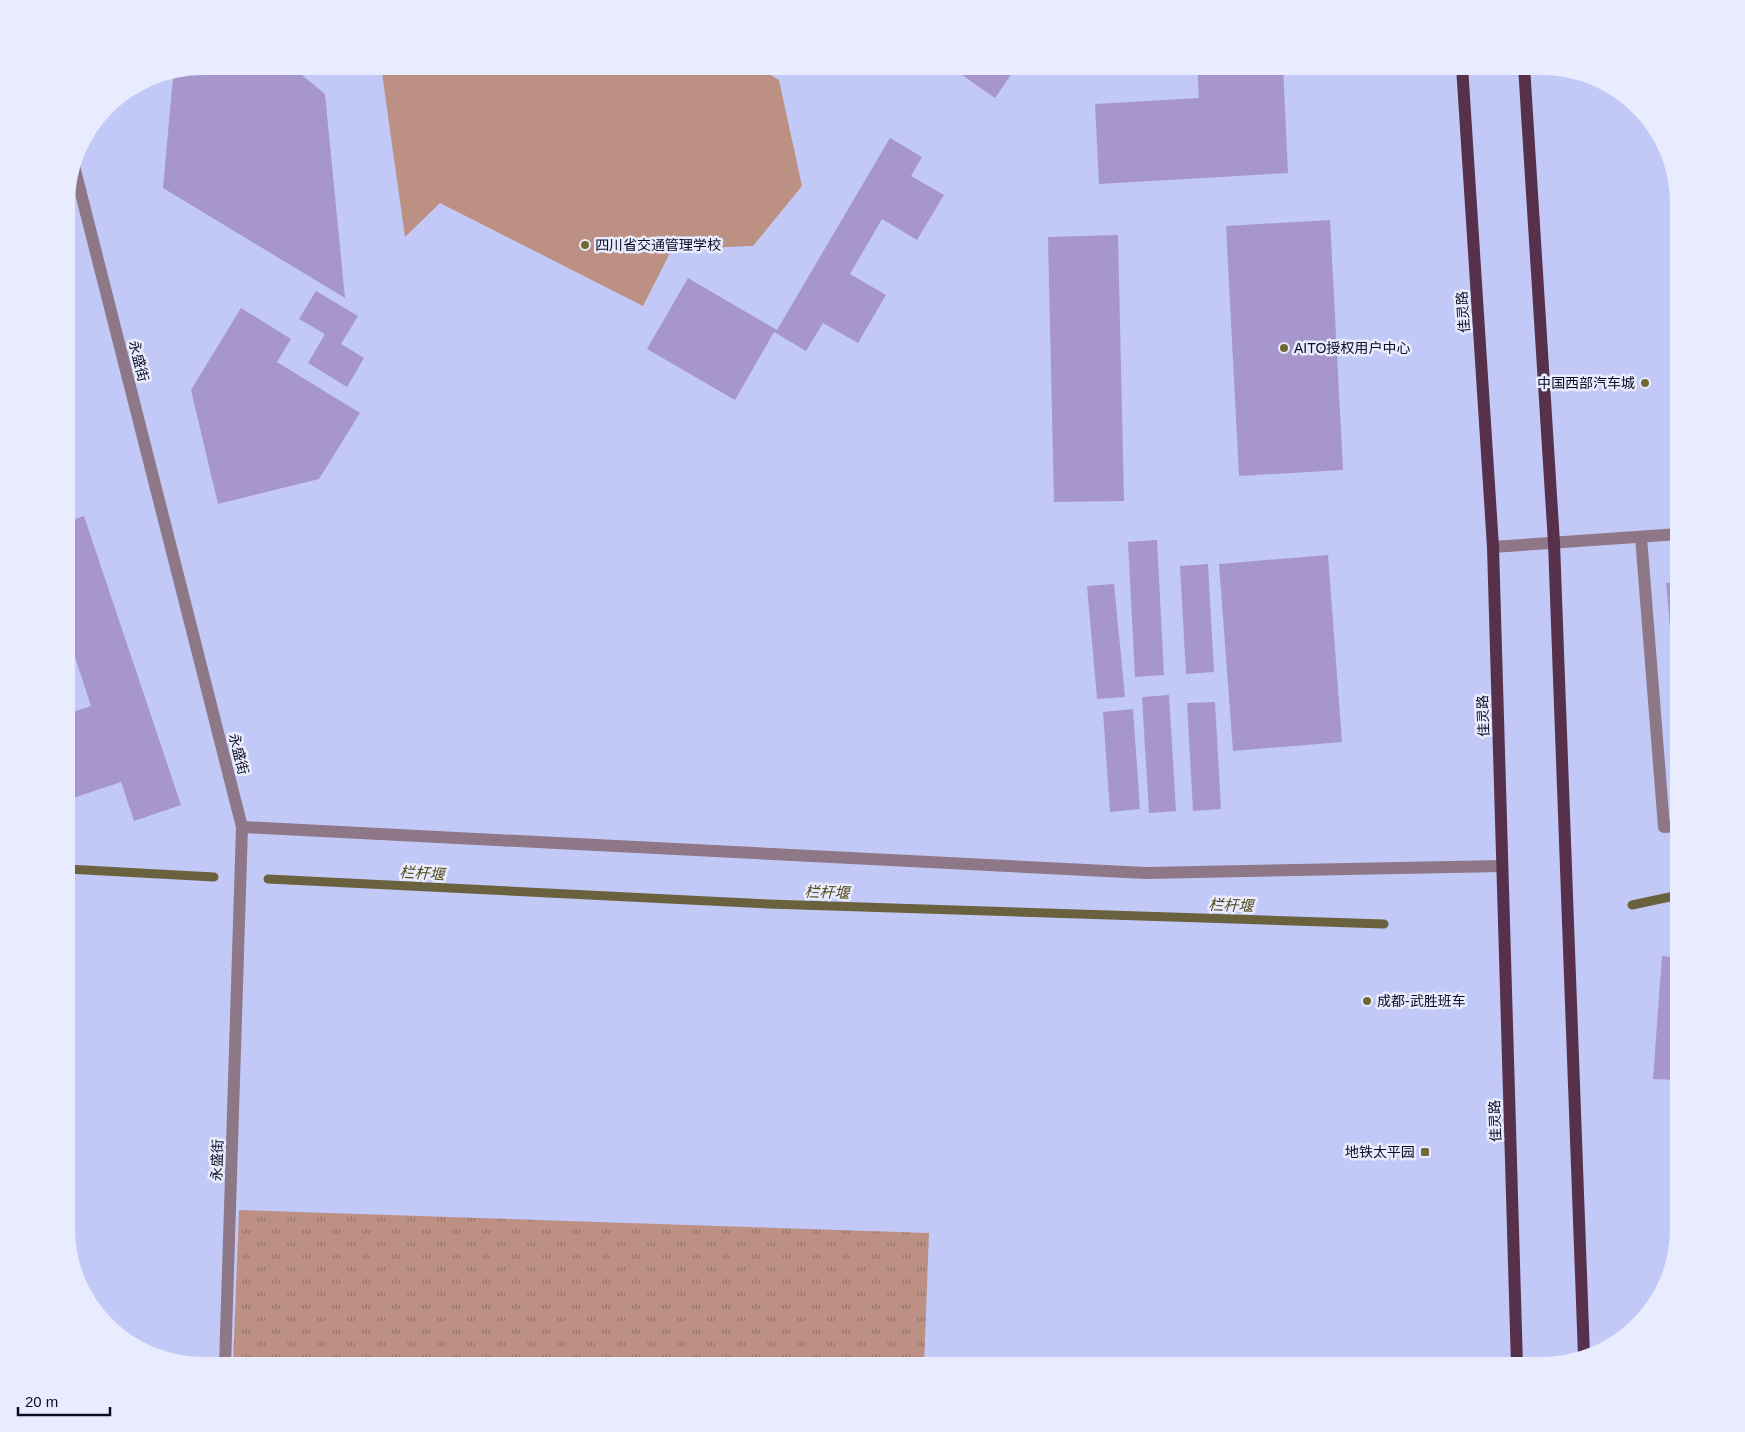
<svg xmlns="http://www.w3.org/2000/svg" width="1745" height="1432" viewBox="0 0 1745 1432" font-family="Arial,'Noto Sans SC',sans-serif">
	<style>
		.grass { fill: url(#grass-tufts) }
		.green { fill: #bc9183 }
		.lines { fill: none; stroke-linecap: round; stroke-linejoin: round }
		.stream { stroke: #6a623e; stroke-width: 9 }
		.building { fill: #a696cc }
		.minor { stroke: #8e7786; stroke-width: 12 }
		.major { stroke: #57314c; stroke-width: 12 }
		.poi-dot { fill: #726835; stroke: #e9ecfe; stroke-width: 2 }
		.labels { text-anchor: middle; dominant-baseline: central; stroke-width: 5; stroke-linejoin: round; paint-order: stroke }
		.poi-label { font-size: 14px; fill: #0b0c1f; stroke: #e9ecfe; text-anchor: start }
		.street-label { font-size: 14px; fill: #0b0c1f; stroke: #e9ecfe }
		.water-label { font-size: 15px; font-style: italic; fill: #534a1b; stroke: #e9ecfe }
	</style>
	<defs>
		<pattern id="grass-tufts" width="24" height="20" patternUnits="userSpaceOnUse" patternTransform="scale(1.25)"><rect width="24" height="20" fill="#bc9183"/><path d="M3 7l-1-3M5 7V3M7 7l1-3M15 17l-1-3M17 17v-4M19 17l1-3" fill="none" stroke="#97756b"/></pattern>
	</defs>
	<rect width="100%" height="100%" fill="#c2c9f7"/>
	<path class="grass" d="M239 1210 929 1233 924 1366H233Z"/>
	<path class="green" d="M381 66H756L779 80 802 186 753 246 672 249 643 306 440 203 405 237Z"/>
	<g class="lines">
		<g class="stream">
			<path d="M67 869 214 877"/>
			<path d="M268 879 768 904 1384 924"/>
			<path d="M1632 905 1679 895"/>
		</g>
	</g>
	<g class="building">
		<path d="M203 66H291L325 94 345 298 163 188 173 77Z"/>
		<path d="M949 66H1017L995 98Z"/>
		<path d="M1197 66H1283L1288 173 1099 184 1095 104 1199 98Z"/>
		<path d="M890 138 922 157 911 176 944 195 917 240 882 219 850 274 886 295 858 343 823 323 806 351 774 332 735 400 647 349 688 278 777 330Z"/>
		<path d="M1330 220 1343 470 1239 476 1226 226Z"/>
		<path d="M1118 235 1124 501 1054 502 1048 237Z"/>
		<path d="M316 291 358 316 341 344 364 358 347 387 308 363 325 334 299 319Z"/>
		<path d="M241 308 291 339 277 362 360 413 319 479 218 504 191 390Z"/>
		<path d="M84 516 181 805 134 821 121 782 67 800V714L91 706 72 648 67 650V522Z"/>
		<path d="M1157 540 1164 675 1135 677 1128 542Z"/>
		<path d="M1328 555 1342 742 1233 751 1219 564Z"/>
		<path d="M1208 564 1214 672 1186 674 1180 566Z"/>
		<path d="M1679 582V706H1677L1666 583Z"/>
		<path d="M1114 584 1125 697 1097 699 1087 586Z"/>
		<path d="M1169 695 1176 811 1149 813 1142 697Z"/>
		<path d="M1215 702 1221 809 1193 811 1187 703Z"/>
		<path d="M1133 709 1140 809 1110 812 1103 712Z"/>
		<path d="M1662 956 1679 958V1080L1653 1079Z"/>
	</g>
	<g class="lines">
		<g class="minor">
			<path d="M74 166 242 827 225 1366"/>
			<path d="M1641 537 1664 827 1679 826"/>
			<path d="M1493 547 1679 534"/>
			<path d="M242 827 1146 873 1502 866"/>
		</g>
		<g class="major">
			<path d="M1462 66 1493 547 1517 1366"/>
			<path d="M1524 66 1554 543 1584 1356"/>
		</g>
	</g>
	<g class="poi-dot">
		<circle cx="585" cy="245" r="5"/>
		<circle cx="1284" cy="348" r="5"/>
		<circle cx="1645" cy="383" r="5"/>
		<circle cx="1367" cy="1001" r="5"/>
		<rect x="1420" y="1147" width="10" height="10" rx="2.5"/>
	</g>
	<g class="labels">
		<g class="poi-label">
			<text x="595" y="245">四川省交通管理学校</text>
			<text x="1294" y="348">AITO授权用户中心</text>
			<text x="1635" y="383" text-anchor="end">中国西部汽车城</text>
			<text x="1377" y="1001">成都-武胜班车</text>
			<text x="1415" y="1152" text-anchor="end">地铁太平园</text>
		</g>
		<g class="street-label">
			<text transform="translate(1463 312) rotate(-94)">佳灵路</text>
			<text transform="translate(139 361) rotate(76)">永盛街</text>
			<text transform="translate(1483 716) rotate(-92)">佳灵路</text>
			<text transform="translate(239 754) rotate(76)">永盛街</text>
			<text transform="translate(1495 1121) rotate(-92)">佳灵路</text>
			<text transform="translate(217 1160) rotate(-88)">永盛街</text>
		</g>
		<g class="water-label">
			<text transform="translate(422 873) rotate(3)">栏杆堰</text>
			<text transform="translate(827 892) rotate(2)">栏杆堰</text>
			<text transform="translate(1231 905) rotate(2)">栏杆堰</text>
		</g>
	</g>
	<path d="M0 0H1745V1432H0ZM203 75H1542A128 128 0 0 1 1670 203V1229A128 128 0 0 1 1542 1357H203A128 128 0 0 1 75 1229V203A128 128 0 0 1 203 75Z" fill="#e9ecfe" fill-rule="evenodd"/>
	<path d="M18 1407v8h92v-8" fill="none" stroke="#0b0c1f" stroke-width="2.5"/>
	<text x="25" y="1407" font-size="15" fill="#0b0c1f" stroke="#e9ecfe" stroke-width="4" paint-order="stroke">20 m</text>
</svg>
